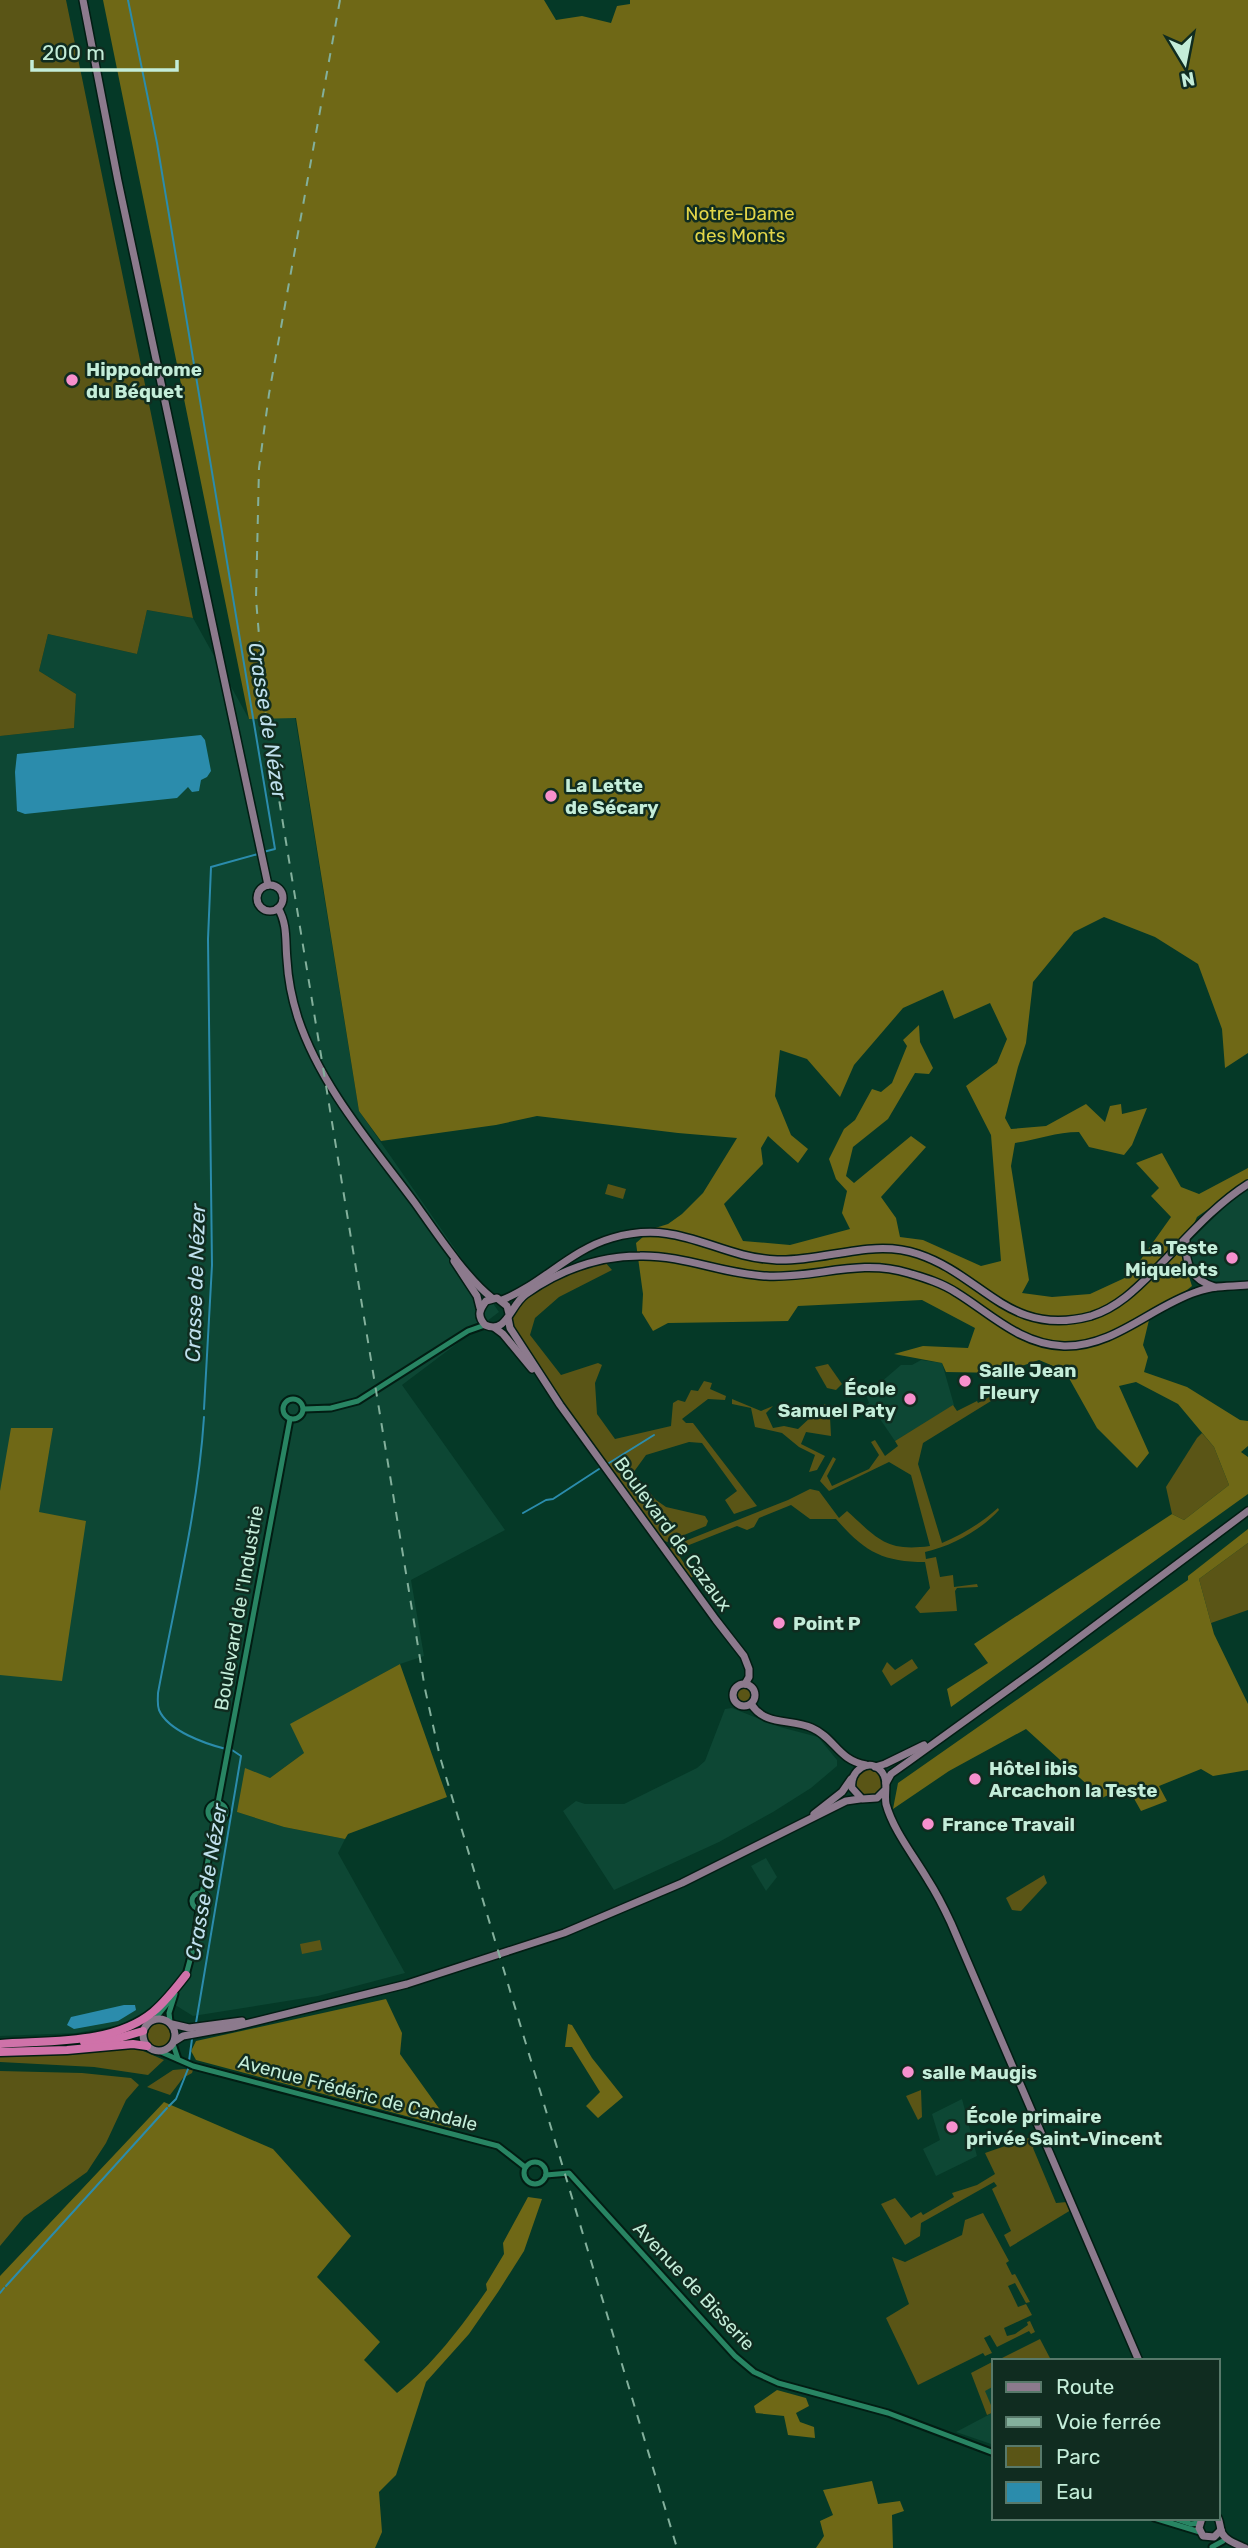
<svg xmlns="http://www.w3.org/2000/svg" width="1248" height="2548" viewBox="0 0 1248 2548" font-family="Rubik,sans-serif">
	<style>
		.built { fill: #0d4734 }
		.green { fill: #5a5516 }
		.forest { fill: #6f6816; fill-rule: evenodd }
		.water { fill: #2b8cac }
		.lines { fill: none; stroke-linecap: round; stroke-linejoin: round }
		.stream { stroke: #2b8cac; stroke-width: 2 }
		.minor-casing { stroke: #021d13; stroke-width: 9 }
		.major-casing { stroke: #021d13; stroke-width: 10 }
		.highway-casing { stroke: #021d13; stroke-width: 11 }
		.minor { stroke: #288563; stroke-width: 5 }
		.major { stroke: #8c7a8d; stroke-width: 7 }
		.highway { stroke: #cf72a9; stroke-width: 8 }
		.rail { stroke: #83b09c; stroke-width: 2; stroke-dasharray: 9 9; stroke-linecap: butt }
		.poi-dot { fill: #f790cd; stroke: #102c20; stroke-width: 2.5 }
		.labels { text-anchor: middle; dominant-baseline: central; stroke-width: 5; stroke-linejoin: round; paint-order: stroke }
		.park-label { font-size: 19px; fill: #e1d549; stroke: #102c20 }
		.poi-label { font-size: 19px; font-weight: bold; fill: #c4edd9; stroke: #102c20; text-anchor: start }
		.street-label { font-size: 19px; fill: #c4edd9; stroke: #102c20 }
		.water-label { font-size: 21px; font-style: italic; fill: #bfe0ed; stroke: #102c20 }
	</style>
	<rect width="100%" height="100%" fill="#053927"/>
	<g class="built">
		<path d="M147 610 193 618 249 719 295 717 359 1111 499 1312 402 1385 505 1530 411 1580 424 1656 400 1664 291 1724 304 1753 270 1778 237 1812 284 1827 345 1839 338 1853 405 1973 318 1996 193 2016 164 1998 143 2013 120 2025 76 2033 0 2036V736L74 728 76 694 39 671 48 634 137 654Z"/>
		<path d="M1248 1189V1281H1209L1199 1275 1192 1266 1190 1246 1191 1240 1226 1206Z"/>
		<path d="M921 1360 942 1363 954 1405 895 1441 878 1416 871 1414 865 1406 869 1403 866 1395 901 1365H912Z"/>
		<path d="M732 1708 780 1727 818 1737 837 1760V1766L811 1788 773 1812 719 1842 614 1890 563 1811 576 1801 585 1804H624L697 1768 705 1761 725 1709Z"/>
		<path d="M766 1858 777 1877 766 1891 751 1866Z"/>
		<path d="M962 2099 977 2156 936 2176 923 2149 940 2140 932 2114Z"/>
		<path d="M994 2386V2445L956 2432 994 2412 984 2390Z"/>
	</g>
	<g class="green">
		<path d="M0 0H66L193 618 147 610 137 654 48 634 39 671 76 694 74 728 0 736Z"/>
		<path d="M608 1184 626 1189 623 1199 605 1194Z"/>
		<path d="M604 1261 612 1270 559 1297 535 1318 530 1335 561 1375 598 1363 602 1365 595 1383 597 1414 615 1439 671 1426 673 1403 678 1400 685 1402 691 1390 698 1391 704 1381 712 1383 710 1389 726 1396 725 1400 708 1399 682 1419 686 1423H693L757 1506 734 1514 725 1500 737 1491 702 1443 689 1442 646 1455 633 1473 656 1500 666 1507 705 1516 708 1521 706 1526 667 1542 661 1539 603 1461V1457L561 1402 513 1327C512 1325 511 1317 511 1316 517 1289 581 1269 604 1261Z"/>
		<path d="M828 1364 842 1384 836 1390 827 1388 815 1367Z"/>
		<path d="M1002 1390 1004 1393 923 1443 918 1464 942 1543C963 1534 980 1524 998 1508L999 1510C981 1530 952 1546 925 1552L926 1559 936 1557 940 1577 953 1575 954 1587 977 1584 978 1587 957 1588 955 1591 957 1611 920 1613 915 1607 930 1588 925 1562C882 1562 864 1551 836 1519H810L791 1505 759 1518 754 1527 747 1530 737 1526 679 1549 678 1554 693 1577 688 1578 670 1552V1548L675 1545 788 1500 810 1489 819 1491 839 1518 847 1511C878 1539 886 1552 930 1546L911 1475 889 1462 829 1491 820 1481 833 1457 836 1459 827 1476 832 1486 869 1469 879 1455 871 1442 875 1440 885 1456 898 1446 895 1441 953 1405 957 1411 977 1401 978 1403Z"/>
		<path d="M732 1399 761 1411 773 1406 766 1413 773 1428 784 1426 798 1429 825 1404 830 1417 831 1436 806 1432 801 1444 825 1456 817 1470 809 1472 815 1455 799 1447 782 1433 755 1427 751 1408 732 1404Z"/>
		<path d="M1202 1433 1214 1447 1229 1485 1184 1520 1172 1514 1166 1487 1197 1438Z"/>
		<path d="M1248 1543V1610L1211 1623 1199 1579Z"/>
		<path d="M912 1659 918 1668 891 1686 882 1671 887 1662 895 1670Z"/>
		<circle cx="744" cy="1696" r="8"/>
		<circle cx="869" cy="1783" r="13"/>
		<path d="M1044 1875 1047 1883 1021 1911 1012 1910 1006 1898Z"/>
		<path d="M320 1940 322 1950 302 1954 300 1944Z"/>
		<circle cx="160" cy="2035" r="13"/>
		<path d="M128 2048 141 2050 164 2060 148 2075 94 2067 0 2062V2055L84 2052Z"/>
		<path d="M184 2069 193 2070 192 2073 183 2078 170 2095 147 2087 173 2070Z"/>
		<path d="M0 2071 82 2073 131 2078 139 2085 126 2100 106 2143 87 2172 24 2217 0 2246Z"/>
		<path d="M921 2090 922 2117 918 2120 906 2096Z"/>
		<path d="M1037 2135 1039 2141 1035 2143 1033 2148 1056 2203 1067 2202 1071 2210 1010 2247 1004 2235 1011 2231 992 2189 997 2186 994 2182 921 2223 920 2236 905 2245 881 2204 895 2198 911 2218 921 2212 923 2215 954 2197 952 2193 977 2185 995 2174 985 2153Z"/>
		<path d="M983 2213 1009 2261 1006 2263 1012 2275 1015 2274 1030 2302 1026 2303 1015 2283 1008 2286 1018 2307 1026 2304 1032 2315 1004 2328 1007 2336 1015 2334 1028 2325 1027 2322 1030 2321 1035 2332 1031 2334 1029 2331 997 2347 990 2335 984 2338 992 2353 985 2356 983 2353 918 2385 886 2318 909 2304 892 2257 905 2262 962 2235 965 2220Z"/>
		<path d="M1040 2339 1051 2360 996 2361Z"/>
		<path d="M994 2361V2386L985 2391 994 2412 987 2415 971 2373Z"/>
	</g>
	<g class="forest">
		<path d="M103 0H544L556 20 582 16 611 23 617 6 630 4V0H1248V1053L1225 1068 1222 1029 1198 964 1155 937 1104 917 1074 932 1033 982 1026 1043 1018 1067 1005 1118 1011 1129 1046 1126 1086 1104 1105 1122 1110 1106 1121 1104 1122 1114 1147 1108 1132 1145 1124 1155 1089 1147 1079 1132C1056 1132 1037 1140 1015 1143L1011 1166 1029 1280 1022 1293 1052 1297 1090 1294 1129 1276 1171 1217 1151 1196 1159 1188 1136 1163 1162 1153 1181 1187 1199 1194 1248 1168V1181L1197 1217 1181 1252 1192 1286 1149 1320 1143 1345 1148 1357 1144 1372 1187 1387 1240 1420 1248 1421V1446L1241 1452 1248 1457V1494L951 1707 947 1689 988 1663 974 1644 1172 1514 1184 1520 1229 1485 1214 1447 1178 1404 1136 1382 1119 1386 1149 1453 1137 1468 1097 1428 1065 1371 1039 1360 1002 1373 946 1372 942 1363 894 1354 923 1346 968 1348 975 1328 922 1300 798 1306 788 1321 668 1323 653 1331 642 1313 643 1294 636 1243 652 1229 668 1224 682 1214 703 1193 737 1138 678 1133 537 1116 496 1125 381 1141 359 1111 296 718 249 719ZM943 990 954 1019 990 1003 1007 1039 997 1063 966 1086 991 1135 1001 1261 981 1266 923 1240 900 1237 896 1218 881 1197 926 1147 911 1136 854 1183 846 1176 853 1147 888 1119 915 1073 929 1074 933 1068 920 1042 919 1025 903 1040 907 1046 892 1083 881 1092 872 1089 855 1120 844 1129 829 1159 836 1179 847 1191 842 1213 850 1229 790 1245 743 1241 724 1204 763 1164 761 1148 768 1136 798 1163 808 1149 791 1135 775 1096 780 1050 807 1059 840 1097 854 1065 903 1008Z"/>
		<path d="M11 1428H53L39 1512 86 1521 62 1681 0 1675V1491Z"/>
		<path d="M1248 1529V1543L1199 1579 1214 1634 1248 1704V1770L1213 1776 1201 1769 1159 1786 1167 1801 1141 1811 1127 1786 1102 1798 1026 1729 949 1771 893 1809 898 1783 1188 1580V1576Z"/>
		<path d="M400 1664 447 1797 348 1834 345 1839 284 1827 237 1812 245 1768 270 1778 304 1753 290 1724Z"/>
		<path d="M386 1999 402 2033 400 2054 451 2125V2128L196 2060 191 2051 196 2041Z"/>
		<path d="M568 2024 572 2025 592 2058 623 2097 598 2118 586 2106 600 2092 572 2047H565Z"/>
		<path d="M164 2102 273 2149 351 2236 317 2277 380 2342 364 2360 397 2393C432 2366 462 2326 487 2290L486 2284 504 2254 503 2243 528 2197 542 2199 524 2251 498 2292 469 2334 426 2382 396 2475 379 2492 382 2532 375 2548H0V2276Z"/>
		<path d="M777 2390 806 2398 809 2406 796 2413 800 2422 814 2427 815 2438 788 2435 784 2416 756 2413 754 2406Z"/>
		<path d="M872 2481 878 2504 900 2501 904 2511 892 2515 893 2548H816L824 2536 820 2521 833 2515 823 2490Z"/>
	</g>
	<g class="water">
		<path d="M201 735 205 740 211 771 207 777 201 780 199 791 192 792 188 787 177 798 25 814 17 811 15 772 17 754Z"/>
		<path d="M124 2005H135L136 2010 118 2021 74 2029 67 2025 71 2017Z"/>
	</g>
	<g class="lines">
		<g class="stream">
			<path d="M128 0 157 143 275 849 263 852"/>
			<path d="M204 1409 212 1265 208 939 211 867 258 854"/>
			<path d="M204 1417C198 1510 175 1601 158 1693 158 1699 157 1704 159 1710 168 1731 206 1744 226 1749"/>
			<path d="M609 1463 654 1435"/>
			<path d="M523 1513 546 1500 553 1499 599 1469"/>
			<path d="M196 2023 241 1756 232 1750"/>
			<path d="M189 2061 192 2039"/>
			<path d="M169 2106 176 2099 188 2069"/>
			<path d="M6 2286 167 2108"/>
			<path d="M0 2293 4 2288"/>
		</g>
		<defs>
			<g id="minor">
				<circle cx="293" cy="1409" r="10"/>
				<path d="M304 1409 331 1408 358 1401 468 1331 485 1325"/>
				<circle cx="217" cy="1812" r="9"/>
				<path d="M218 1803 290 1419"/>
				<circle cx="200" cy="1901" r="8"/>
				<path d="M202 1894 215 1821"/>
				<path d="M186 1975 194 1945 199 1909"/>
				<path d="M154 2020 172 1998"/>
				<path d="M170 2022 169 2013 175 1994"/>
				<path d="M173 2044 178 2059"/>
				<path d="M161 2052 193 2066 498 2146 525 2167"/>
				<circle cx="535" cy="2173" r="11"/>
				<path d="M546 2175 569 2173 735 2356 754 2372 778 2383 888 2413 994 2453"/>
				<path d="M1154 2518 1200 2532"/>
				<path d="M1173 2518 1191 2524 1199 2523"/>
				<path d="M1212 2547 1223 2541"/>
			</g>
			<g id="major">
				<path d="M83 0 118 181 268 885"/>
				<circle cx="270" cy="898" r="13"/>
				<path d="M278 908C288 925 285 941 287 960 288 979 292 999 298 1018 321 1087 372 1145 415 1203 435 1231 466 1278 492 1298"/>
				<path d="M1186 1240C1185 1264 1191 1280 1215 1287"/>
				<path d="M454 1261 477 1296 480 1308"/>
				<path d="M502 1300C541 1285 570 1250 612 1238 681 1218 714 1257 777 1260 824 1262 872 1238 918 1254 984 1276 1009 1338 1091 1316 1117 1308 1136 1289 1155 1270 1184 1241 1213 1206 1248 1184"/>
				<path d="M509 1314 507 1306 497 1298 486 1301C479 1310 477 1316 485 1325 507 1335 510 1305 526 1294 560 1270 599 1256 640 1256 684 1255 723 1274 766 1276 814 1279 859 1258 908 1273 925 1278 942 1283 957 1293 991 1314 1021 1345 1064 1346 1114 1347 1151 1307 1196 1292 1212 1286 1230 1286 1248 1285"/>
				<path d="M508 1318 510 1328 560 1405 716 1620 744 1656 749 1669V1677L745 1684"/>
				<path d="M495 1328 503 1334 532 1369"/>
				<circle cx="744" cy="1695" r="11"/>
				<path d="M751 1704C766 1727 791 1718 812 1728 835 1738 838 1760 866 1765"/>
				<path d="M875 1767 885 1764 924 1745"/>
				<path d="M886 1783 891 1774 908 1762 1041 1666 1248 1511"/>
				<path d="M884 1791 877 1798 862 1799 852 1788C849 1771 870 1756 882 1772 889 1781 884 1793 886 1804 893 1830 914 1856 928 1880 937 1894 944 1908 951 1923L1139 2361"/>
				<path d="M814 1814 842 1792 851 1779"/>
				<circle cx="159" cy="2035" r="16"/>
				<path d="M172 2024 189 2028 242 2021"/>
				<path d="M175 2041 183 2036 233 2027 407 1984 564 1933 682 1883 846 1801 860 1799"/>
				<path d="M1202 2518 1199 2528 1203 2536 1214 2537 1221 2530"/>
				<path d="M1218 2518C1220 2522 1220 2526 1221 2530 1223 2540 1237 2544 1245 2548"/>
			</g>
			<g id="highway">
				<path d="M84 2042 119 2038 143 2031"/>
				<path d="M0 2044C49 2040 113 2045 153 2012 166 2001 176 1988 186 1975"/>
				<path d="M0 2052 67 2050 133 2044 147 2046"/>
			</g>
		</defs>
		<use href="#minor" class="minor-casing"/>
		<use href="#major" class="major-casing"/>
		<use href="#highway" class="highway-casing"/>
		<use href="#minor" class="minor"/>
		<use href="#major" class="major"/>
		<use href="#highway" class="highway"/>
		<path class="rail" d="M340 0 269 394 259 468 256 599 266 720 425 1689 440 1757 677 2548"/>
	</g>
	<g class="poi-dot">
		<circle cx="72" cy="380" r="7"/>
		<circle cx="551" cy="796" r="7"/>
		<circle cx="1232" cy="1258" r="7"/>
		<circle cx="965" cy="1381" r="7"/>
		<circle cx="910" cy="1399" r="7"/>
		<circle cx="779" cy="1623" r="7"/>
		<circle cx="975" cy="1779" r="7"/>
		<circle cx="928" cy="1824" r="7"/>
		<circle cx="908" cy="2072" r="7"/>
		<circle cx="952" cy="2127" r="7"/>
	</g>
	<g class="labels">
		<g class="park-label">
			<text x="740" y="213">Notre-Dame<tspan x="740" dy="22">des Monts</tspan></text>
		</g>
		<g class="poi-label">
			<text x="86" y="369">Hippodrome<tspan x="86" dy="22">du Béquet</tspan></text>
			<text x="565" y="785">La Lette<tspan x="565" dy="22">de Sécary</tspan></text>
			<text x="1218" y="1247" text-anchor="end">La Teste<tspan x="1218" dy="22">Miquelots</tspan></text>
			<text x="979" y="1370">Salle Jean<tspan x="979" dy="22">Fleury</tspan></text>
			<text x="896" y="1388" text-anchor="end">École<tspan x="896" dy="22">Samuel Paty</tspan></text>
			<text x="793" y="1623">Point P</text>
			<text x="989" y="1768">Hôtel ibis<tspan x="989" dy="22">Arcachon la Teste</tspan></text>
			<text x="942" y="1824">France Travail</text>
			<text x="922" y="2072">salle Maugis</text>
			<text x="966" y="2116">École primaire<tspan x="966" dy="22">privée Saint-Vincent</tspan></text>
		</g>
		<g class="street-label">
			<text transform="translate(673 1534) rotate(54)">Boulevard de Cazaux</text>
			<text transform="translate(239 1608) rotate(-80)">Boulevard de l'Industrie</text>
			<text transform="translate(358 2093) rotate(15)">Avenue Frédéric de Candale</text>
			<text transform="translate(694 2286) rotate(47)">Avenue de Bisserie</text>
		</g>
		<g class="water-label">
			<text transform="translate(268 721) rotate(81)">Crasse de Nézer</text>
			<text transform="translate(195 1283) rotate(-88)">Crasse de Nézer</text>
			<text transform="translate(206 1882) rotate(-80)">Crasse de Nézer</text>
		</g>
	</g>
	<rect x="992" y="2359" width="228" height="161" fill="#102c20" stroke="#58796a" stroke-width="2"/>
	<rect x="1006" y="2382" width="35" height="10" fill="#8c7a8d" stroke="#58796a" stroke-width="2"/>
	<text x="1056" y="2394" font-size="21" fill="#c4edd9">Route</text>
	<rect x="1006" y="2417" width="35" height="10" fill="#83b09c" stroke="#58796a" stroke-width="2"/>
	<text x="1056" y="2429" font-size="21" fill="#c4edd9">Voie ferrée</text>
	<rect x="1006" y="2446" width="35" height="21" fill="#5a5516" stroke="#58796a" stroke-width="2"/>
	<text x="1056" y="2464" font-size="21" fill="#c4edd9">Parc</text>
	<rect x="1006" y="2482" width="35" height="21" fill="#2b8cac" stroke="#58796a" stroke-width="2"/>
	<text x="1056" y="2499" font-size="21" fill="#c4edd9">Eau</text>
	<g transform="translate(1185 63) rotate(170)" stroke="#102c20" stroke-width="5" paint-order="stroke">
	<path d="M0-5L12 26L0 18L-12 26Z" fill="#c4edd9"/>
	<text y="-10" font-size="19" font-weight="bold" text-anchor="middle" fill="#c4edd9">N</text>
	</g>
	<path d="M32 60v10h145v-10" fill="none" stroke="#c4edd9" stroke-width="3.5"/>
	<text x="42" y="60" font-size="21" fill="#c4edd9" stroke="#102c20" stroke-width="5" paint-order="stroke">200 m</text>
</svg>
